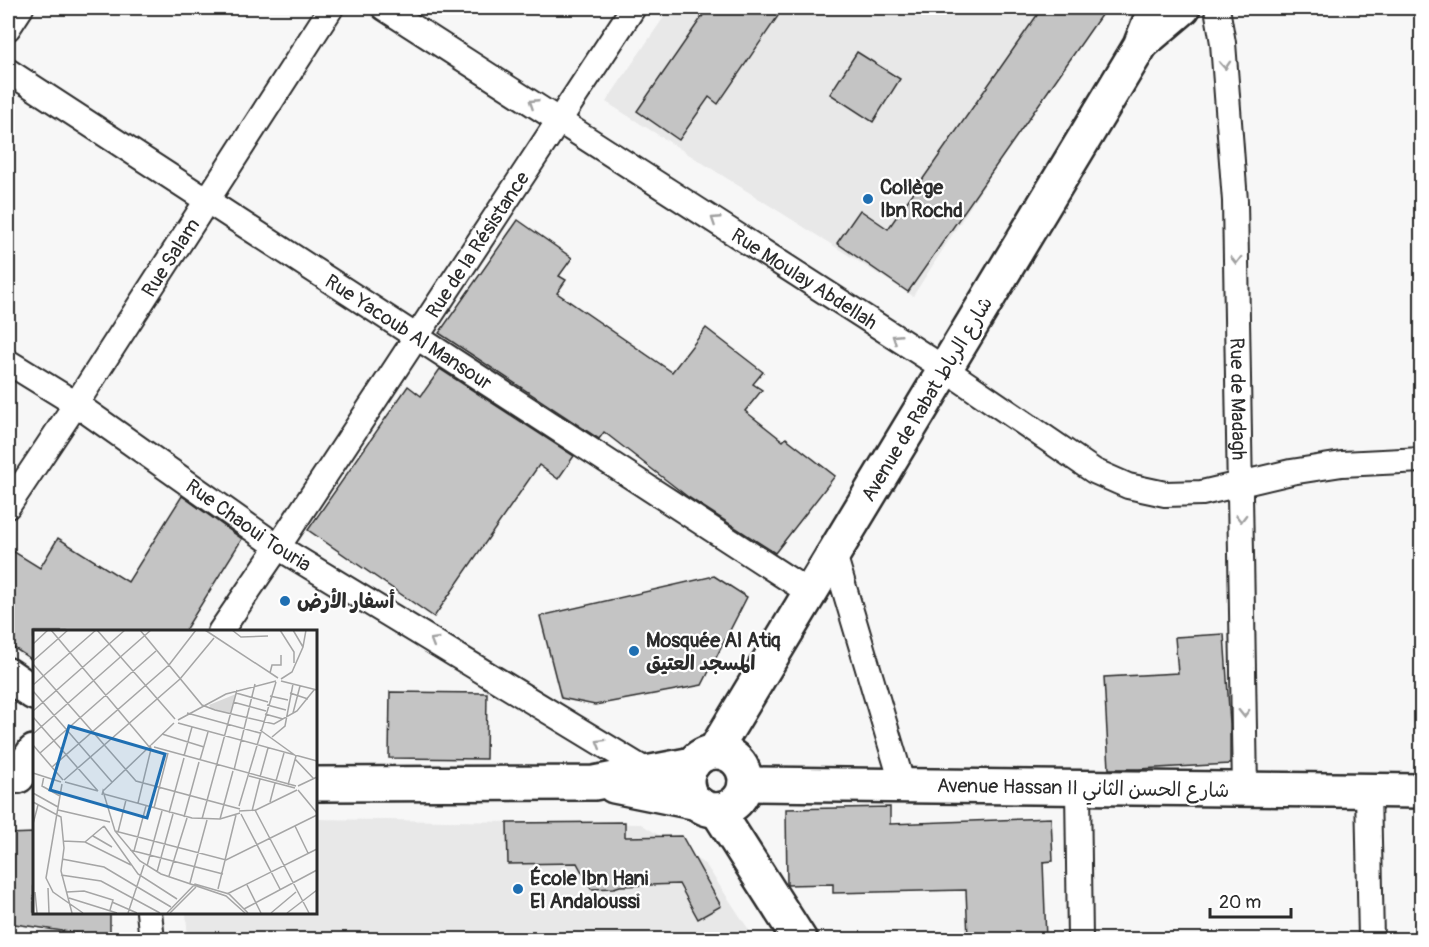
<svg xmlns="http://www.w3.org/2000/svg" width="1429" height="947" viewBox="0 0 1429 947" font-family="Pangolin,'Playpen Sans Arabic',sans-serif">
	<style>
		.built { fill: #e8e8e8 }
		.building { fill: #c4c4c4; stroke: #2b2b2b; stroke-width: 1.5 }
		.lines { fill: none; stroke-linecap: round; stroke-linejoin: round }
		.street-casing { stroke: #2b2b2b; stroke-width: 28 }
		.secondary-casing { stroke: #2b2b2b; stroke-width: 38 }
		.street { stroke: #fff; stroke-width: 24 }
		.secondary { stroke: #fff; stroke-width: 33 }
		.oneway { stroke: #a0a0a0 }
		.poi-dot { fill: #1f6fb2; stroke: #fff; stroke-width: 2 }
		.labels { text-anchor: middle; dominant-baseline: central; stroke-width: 4.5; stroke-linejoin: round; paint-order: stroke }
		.poi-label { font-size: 20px; font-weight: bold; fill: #2b2b2b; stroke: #fff; text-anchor: start }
		.street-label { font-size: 20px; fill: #2b2b2b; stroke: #fff }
		.inset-road { fill: none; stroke: #a5a5a5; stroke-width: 1.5 }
		.view { fill: #1f6fb2; fill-opacity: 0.15; stroke: #1f6fb2; stroke-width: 3 }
		.inset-edge { fill: none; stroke: #2b2b2b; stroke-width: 3 }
	</style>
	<rect width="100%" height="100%" fill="#f7f7f7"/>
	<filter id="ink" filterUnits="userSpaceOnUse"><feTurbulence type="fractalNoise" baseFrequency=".0167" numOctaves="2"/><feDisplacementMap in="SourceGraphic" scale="12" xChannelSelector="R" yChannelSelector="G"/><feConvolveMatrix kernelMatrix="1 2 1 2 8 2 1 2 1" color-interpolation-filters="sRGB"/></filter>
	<g filter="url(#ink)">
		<g class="built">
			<path d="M670 8H1098L913 296 606 102Z"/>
			<path d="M315 819 641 824 706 865 755 939 188 940 186 913 315 912Z"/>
		</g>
		<g class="building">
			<path d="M708 8H766L778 16 718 104 709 97 679 140 637 111Z"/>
			<path d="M1042 8H1106L908 292 837 243 860 210 888 229Z"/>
			<path d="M857 52 900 79 873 122 830 94Z"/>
			<path d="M518 220 572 258 559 276 566 280 557 293 672 372 706 328 763 372 753 384 762 390 745 411 783 441 786 438 835 476 775 553 688 497 604 432 599 439 439 333Z"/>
			<path d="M440 369 574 456 558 479 539 465 434 617 308 530 408 386 421 396Z"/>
			<path d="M182 496 242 539 184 632H34V661L8 644V548L40 568 58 538 128 582Z"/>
			<path d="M714 576 747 597 702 685 595 705 561 698 540 616Z"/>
			<path d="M1224 634 1230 724V764L1139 769H1109L1104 677 1178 673 1175 637Z"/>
			<path d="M390 692 487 693 486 759 389 758Z"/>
			<path d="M890 807V824L1051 818 1053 861 1043 862 1046 939H968L966 890 833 893V884L787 885 786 809Z"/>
			<path d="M625 822V837L682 836 721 906 698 919 679 884 620 886 614 888 591 889 577 863 508 864 507 823Z"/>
			<path d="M34 833V912H110V938L8 923V834Z"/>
		</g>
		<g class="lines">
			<defs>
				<g id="street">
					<path id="s1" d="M384 8 945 369 1094 471 1128 486 1165 494 1202 493 1291 472 1342 464 1422 460"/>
					<path id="s2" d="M1217 8 1223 43 1235 201 1245 789"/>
					<path d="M8 28 21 8"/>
					<path id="s3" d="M8 71 810 593"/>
					<path id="s4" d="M8 362 76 404 278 547 650 773"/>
					<path id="s5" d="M8 506 76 404 331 8"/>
					<path d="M834 554 903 786"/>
					<path id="s6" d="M220 632 278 547 633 8"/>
					<path d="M1078 788 1080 940"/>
					<path d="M1368 791 1371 940"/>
					<path d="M149 912 152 940"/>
				</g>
				<g id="secondary">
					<path d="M1143 42 1183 8"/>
					<path d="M8 675 34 693"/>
					<path d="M714 752 1140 46 1155 8"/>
					<circle cx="716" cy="781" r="29"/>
					<path d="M18 776 34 752"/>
					<path d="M315 784 594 783 693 764"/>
					<path d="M745 784 1422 791"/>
					<path d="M614 786 698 803"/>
					<path d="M717 810 800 940"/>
				</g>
			</defs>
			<use href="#street" class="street-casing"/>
			<use href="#secondary" class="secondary-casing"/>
			<use href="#street" class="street"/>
			<use href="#secondary" class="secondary"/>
		</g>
		<defs><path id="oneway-chevron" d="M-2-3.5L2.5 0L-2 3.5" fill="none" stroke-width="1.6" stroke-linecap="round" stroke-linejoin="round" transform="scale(1.5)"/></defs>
		<g class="oneway">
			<use href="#oneway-chevron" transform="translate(1225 65) rotate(86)"/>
			<use href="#oneway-chevron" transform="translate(533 103) rotate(-147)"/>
			<use href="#oneway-chevron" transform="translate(715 220) rotate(-147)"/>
			<use href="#oneway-chevron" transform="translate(1236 260) rotate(89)"/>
			<use href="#oneway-chevron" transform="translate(896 338) rotate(-147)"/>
			<use href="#oneway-chevron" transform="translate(1241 518) rotate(89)"/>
			<use href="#oneway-chevron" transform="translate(434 641) rotate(-149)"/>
			<use href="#oneway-chevron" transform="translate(1244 713) rotate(89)"/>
			<use href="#oneway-chevron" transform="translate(600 743) rotate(-149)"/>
		</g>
	</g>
	<g class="poi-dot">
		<circle cx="868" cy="199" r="6"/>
		<circle cx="285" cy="601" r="6"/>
		<circle cx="634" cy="651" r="6"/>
		<circle cx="518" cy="889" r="6"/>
	</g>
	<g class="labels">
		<g class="poi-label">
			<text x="880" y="187">Collège<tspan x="880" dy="23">Ibn Rochd</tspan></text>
			<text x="297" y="601">أسفار الأرض</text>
			<text x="646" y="640">Mosquée Al Atiq<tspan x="646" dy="23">المسجد العتيق</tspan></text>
			<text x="530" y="878">École Ibn Hani<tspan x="530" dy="23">El Andaloussi</tspan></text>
		</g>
		<g class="street-label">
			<text stroke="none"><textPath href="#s6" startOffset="465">Rue de la Résistance</textPath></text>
			<text stroke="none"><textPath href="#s5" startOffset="297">Rue Salam</textPath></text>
			<text stroke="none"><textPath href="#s1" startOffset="500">Rue Moulay Abdellah</textPath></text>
			<text stroke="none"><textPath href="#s3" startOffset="478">Rue Yacoub Al Mansour</textPath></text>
			<text stroke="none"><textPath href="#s2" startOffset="392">Rue de Madagh</textPath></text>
			<text transform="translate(927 399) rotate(-59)">Avenue de Rabat شارع الرباط</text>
			<text stroke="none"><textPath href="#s4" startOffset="291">Rue Chaoui Touria</textPath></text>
			<text transform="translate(1083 788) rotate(1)">Avenue Hassan II شارع الحسن الثاني</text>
		</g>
	</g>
	<g transform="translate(33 630)">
		<rect width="284" height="284" fill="#f7f7f7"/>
		<path d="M203 64 197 84 178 79 176 75Z" fill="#d9d9d9"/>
		<path class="inset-road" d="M18 0 118 119 117 115M64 0 142 89M107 0 169 75 182 80 241 94 264 81 281 60M172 0 245 48M199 0 208 7 235 6M247 0 261 22V33M260 0 270 17M0 14 15 0M0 31 35 0M0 34 103 151 207 179M237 43 239 35H248V25M248 49 259 42 270 17 273 0M248 51 284 60M0 55 63 0M0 61 79 152M203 63 235 72M257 63 275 69M237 66 255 70M200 72 233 81M234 75 253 80M0 81 92 0M154 83 227 103M260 83 267 56M232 84 250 89M0 87 65 161M145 90 193 64 243 51M145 93 284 131M227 100 263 126 255 155M0 104 118 0M129 104 171 117M239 107 252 96 260 54M0 115 30 150M118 115 141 93M121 117 263 156M7 123 123 21M151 126 159 97M262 129 281 149M167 130 175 102M19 137 136 35 163 0M201 140 222 54M0 143 28 152M11 146 9 156 27 166M216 146 262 158M227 147 235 118M31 150 147 49 181 8M243 151 251 123M32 152 65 161M29 154 13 248 20 262 50 283M265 156 284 147M265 160 284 183M70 161 115 118M0 163 25 177M71 164 159 188 187 189 207 183M69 165 70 161 82 201 107 231 128 244 193 266 212 283M0 172 28 187 31 218 28 241 39 283M237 172 242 153M105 173 118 119M206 176 243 52M121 178 135 123M25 180 77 192M222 180 276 283M212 181H206L223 180 264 160M219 181 227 149M136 183 151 128M208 184 247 259M151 187 166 132M169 189 204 60M187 189 200 141M0 194 5 175M71 196 105 244 144 269M262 196 275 223M82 201 193 230 284 185M85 202 93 170M60 206 79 217M30 211 52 212 98 235M52 212 71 196M97 220 190 244M101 221 113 176M29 229 71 237 138 277M114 236 129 181M124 242 140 184M28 245 68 251 127 283M136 246 154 188M157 253 174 190M214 255 228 283M15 258 16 283M185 259 203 185M2 262 4 283M34 262 51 261 80 270 77 280M194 264 284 219M36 268 84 283M79 272 104 283M211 279 284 240M95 283 111 235M134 283 162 254 196 264 215 283M137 283 163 257M238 283 263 262M254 283 284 260"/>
		<path class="view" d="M36 96 132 124 114 188 17 160Z"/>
		<rect width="284" height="284" class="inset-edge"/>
	</g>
	<rect width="1429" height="947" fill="none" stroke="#fff" stroke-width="30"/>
	<rect x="15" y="15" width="1399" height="917" fill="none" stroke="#2b2b2b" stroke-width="2" filter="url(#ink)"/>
	<path d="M1210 908v9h81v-9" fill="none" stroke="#2b2b2b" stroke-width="3"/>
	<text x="1219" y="908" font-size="18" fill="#2b2b2b" stroke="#ffffff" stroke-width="4.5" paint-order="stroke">20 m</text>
</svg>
